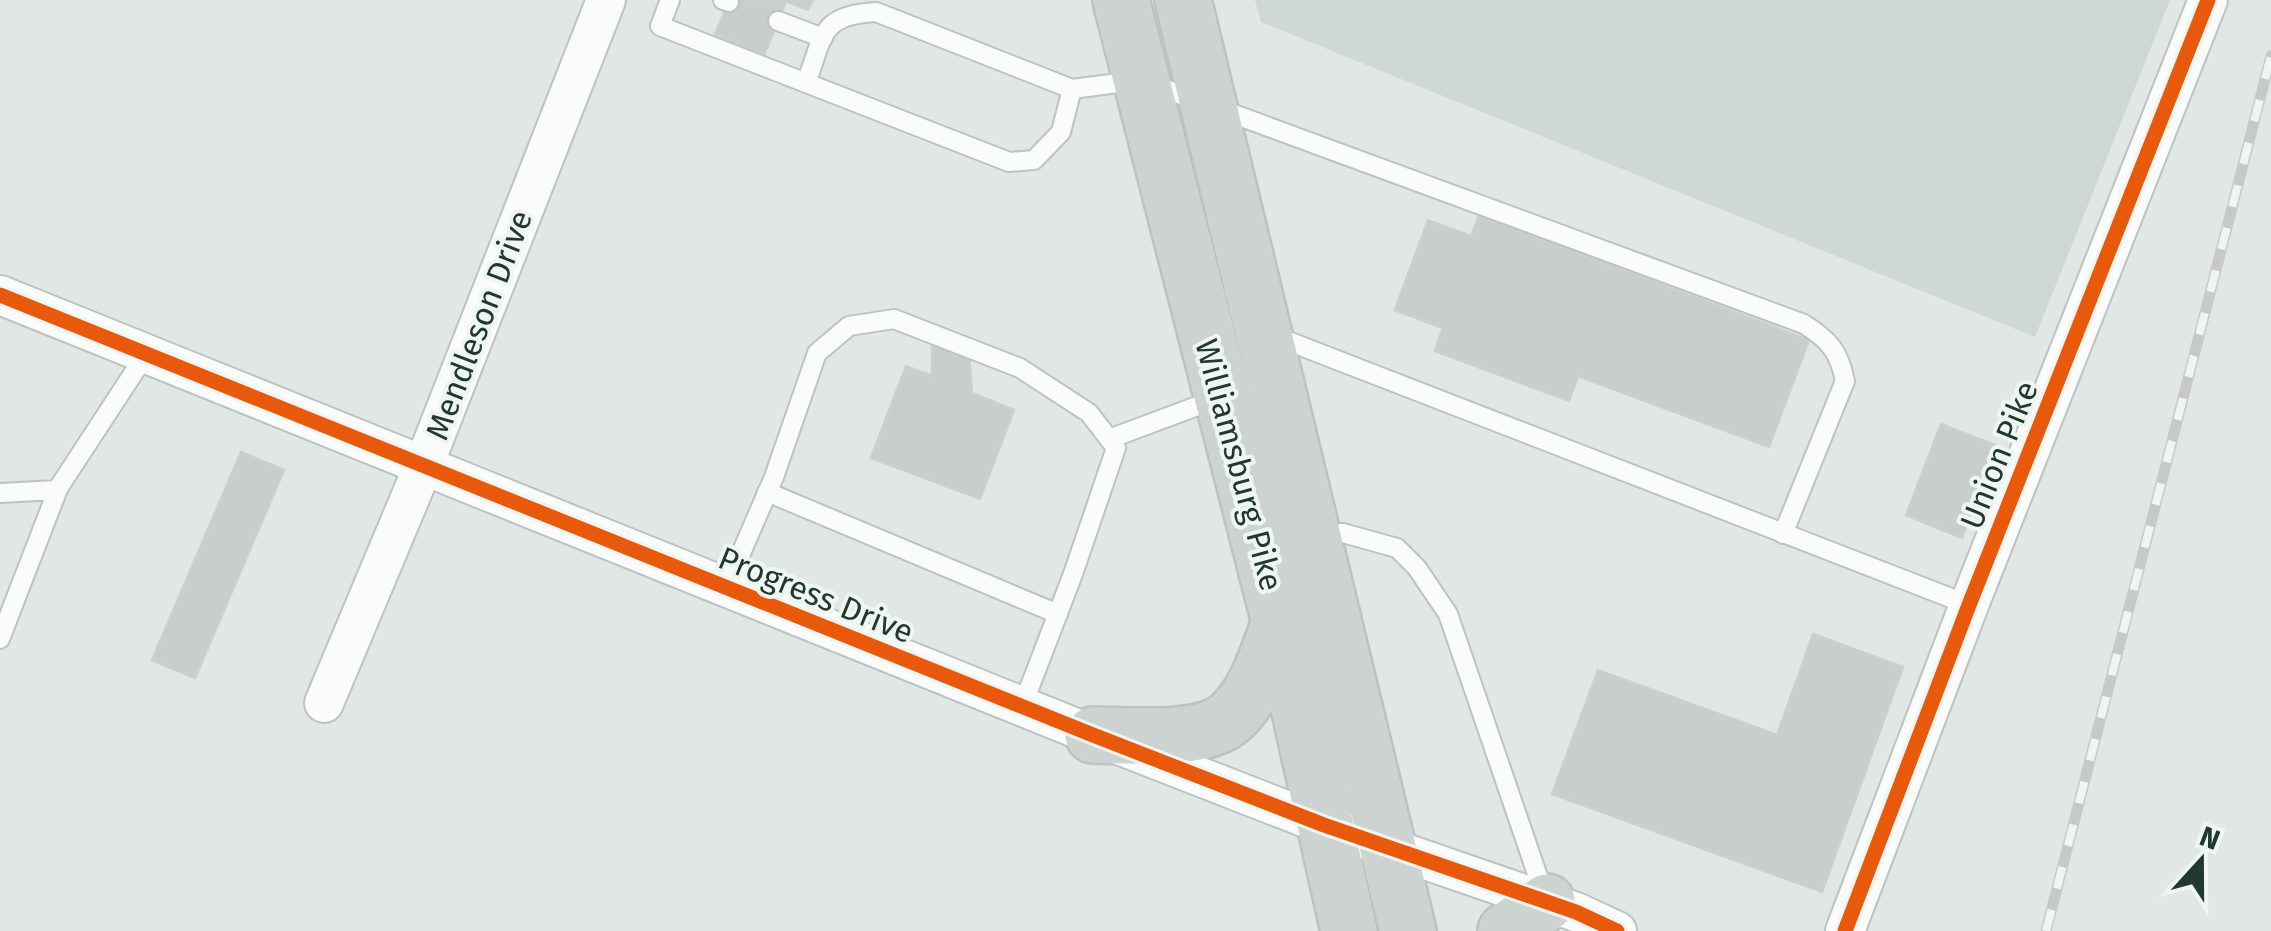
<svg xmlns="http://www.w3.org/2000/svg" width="2271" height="931" viewBox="0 0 2271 931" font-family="'Fira Sans',sans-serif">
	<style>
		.built { fill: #d0d8d4 }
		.building { fill: #c9cecc; stroke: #cad0cd; stroke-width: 2.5 }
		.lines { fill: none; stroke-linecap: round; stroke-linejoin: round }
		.service-casing { stroke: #bec3c1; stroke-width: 22 }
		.minor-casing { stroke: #bec3c1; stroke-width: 42 }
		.primary-casing { stroke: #bcc3c0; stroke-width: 60 }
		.service { stroke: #fafbfb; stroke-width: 18 }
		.minor { stroke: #fafbfb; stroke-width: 38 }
		.primary { stroke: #cdd3d1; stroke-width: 55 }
		.rail-casing { stroke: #c6c9c8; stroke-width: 11 }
		.rail { stroke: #eff6f2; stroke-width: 8; stroke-dasharray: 22; stroke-linecap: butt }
		.cycleway-casing { stroke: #eff6f2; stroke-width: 21 }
		.cycleway { stroke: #e8590c; stroke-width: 15 }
		.labels { text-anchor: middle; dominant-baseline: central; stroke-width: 8; stroke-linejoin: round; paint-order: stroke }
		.street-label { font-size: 32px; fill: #213830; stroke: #eff6f2 }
	</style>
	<rect width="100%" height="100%" fill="#e1e7e4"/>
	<path class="built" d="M1255 0H2170L2035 337 1261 22Z"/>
	<g class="building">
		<path d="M730 0H813L808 10 786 1 764 55 715 34Z"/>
		<path d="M1479 216 1809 340 1769 447 1578 376 1569 401 1435 351 1443 328 1395 310 1428 220 1471 236Z"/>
		<path d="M932 338 969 353 972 393 1014 410 980 499 871 458 906 366 932 376Z"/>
		<path d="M1941 424 1997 446 1962 538 1906 515Z"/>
		<path d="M241 452 284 470 195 678 152 660Z"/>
		<path d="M1813 634 1903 667 1822 892 1552 794 1598 670 1777 735Z"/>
	</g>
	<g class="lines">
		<defs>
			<g id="service">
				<path d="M670 0 660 26 1009 162 1034 160 1061 132 1072 89"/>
				<path d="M723 0 729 2"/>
				<path d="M778 21 823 38"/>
				<path d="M806 83C824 36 819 15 876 12L1072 89 1141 80 1804 324C1829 340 1839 351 1845 381L1783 534"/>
				<path d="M1275 336 1969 605"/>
				<path d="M1109 439 1216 399"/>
				<path d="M767 492 1058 614"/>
				<path d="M0 493 57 490 146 354"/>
				<path d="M1318 535 1343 533 1397 548 1417 568 1448 614 1545 897"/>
				<path d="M726 588 774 477 817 353 849 326 894 319 1020 368 1089 413 1116 448 1073 574 1022 707"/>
				<path d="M0 639 58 489"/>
			</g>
			<g id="minor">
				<path d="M0 295 1093 735 1324 825 1576 912 1617 931"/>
				<path d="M324 703 423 467 606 0"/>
				<path d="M1845 931 1969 605 2208 0"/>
			</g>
			<g id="primary">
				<path d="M1121 0 1280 622 1349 931"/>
				<path d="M1183 0 1408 931"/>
				<path d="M1093 735C1129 735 1201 743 1230 718 1257 694 1268 654 1280 622"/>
				<path d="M1506 931 1547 902"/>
			</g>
		</defs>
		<use href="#service" class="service-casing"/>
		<use href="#minor" class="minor-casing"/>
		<use href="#primary" class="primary-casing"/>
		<use href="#service" class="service"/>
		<use href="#minor" class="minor"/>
		<use href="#primary" class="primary"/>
		<defs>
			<path id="rail" d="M2046 931 2271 56"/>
		</defs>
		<use href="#rail" class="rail-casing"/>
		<use href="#rail" class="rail"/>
		<defs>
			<g id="cycleway">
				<path d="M0 295 1093 735 1324 825 1576 912 1617 931"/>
				<path d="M1845 931 1969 605 2208 0"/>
			</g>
		</defs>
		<use href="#cycleway" class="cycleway-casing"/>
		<use href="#cycleway" class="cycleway"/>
	</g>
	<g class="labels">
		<g class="street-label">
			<text transform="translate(479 325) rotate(-69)">Mendleson Drive</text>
			<text transform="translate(1999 455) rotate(-68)">Union Pike</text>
			<text transform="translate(1239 465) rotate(75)">Williamsburg Pike</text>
			<text transform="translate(816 595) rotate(22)">Progress Drive</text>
		</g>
	</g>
	<g transform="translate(2201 861) rotate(21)" stroke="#eff6f2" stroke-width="8" paint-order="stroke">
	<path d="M0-8L18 38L0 25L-18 38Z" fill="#213830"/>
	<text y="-15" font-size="28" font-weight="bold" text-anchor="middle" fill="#213830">N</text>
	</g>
</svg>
